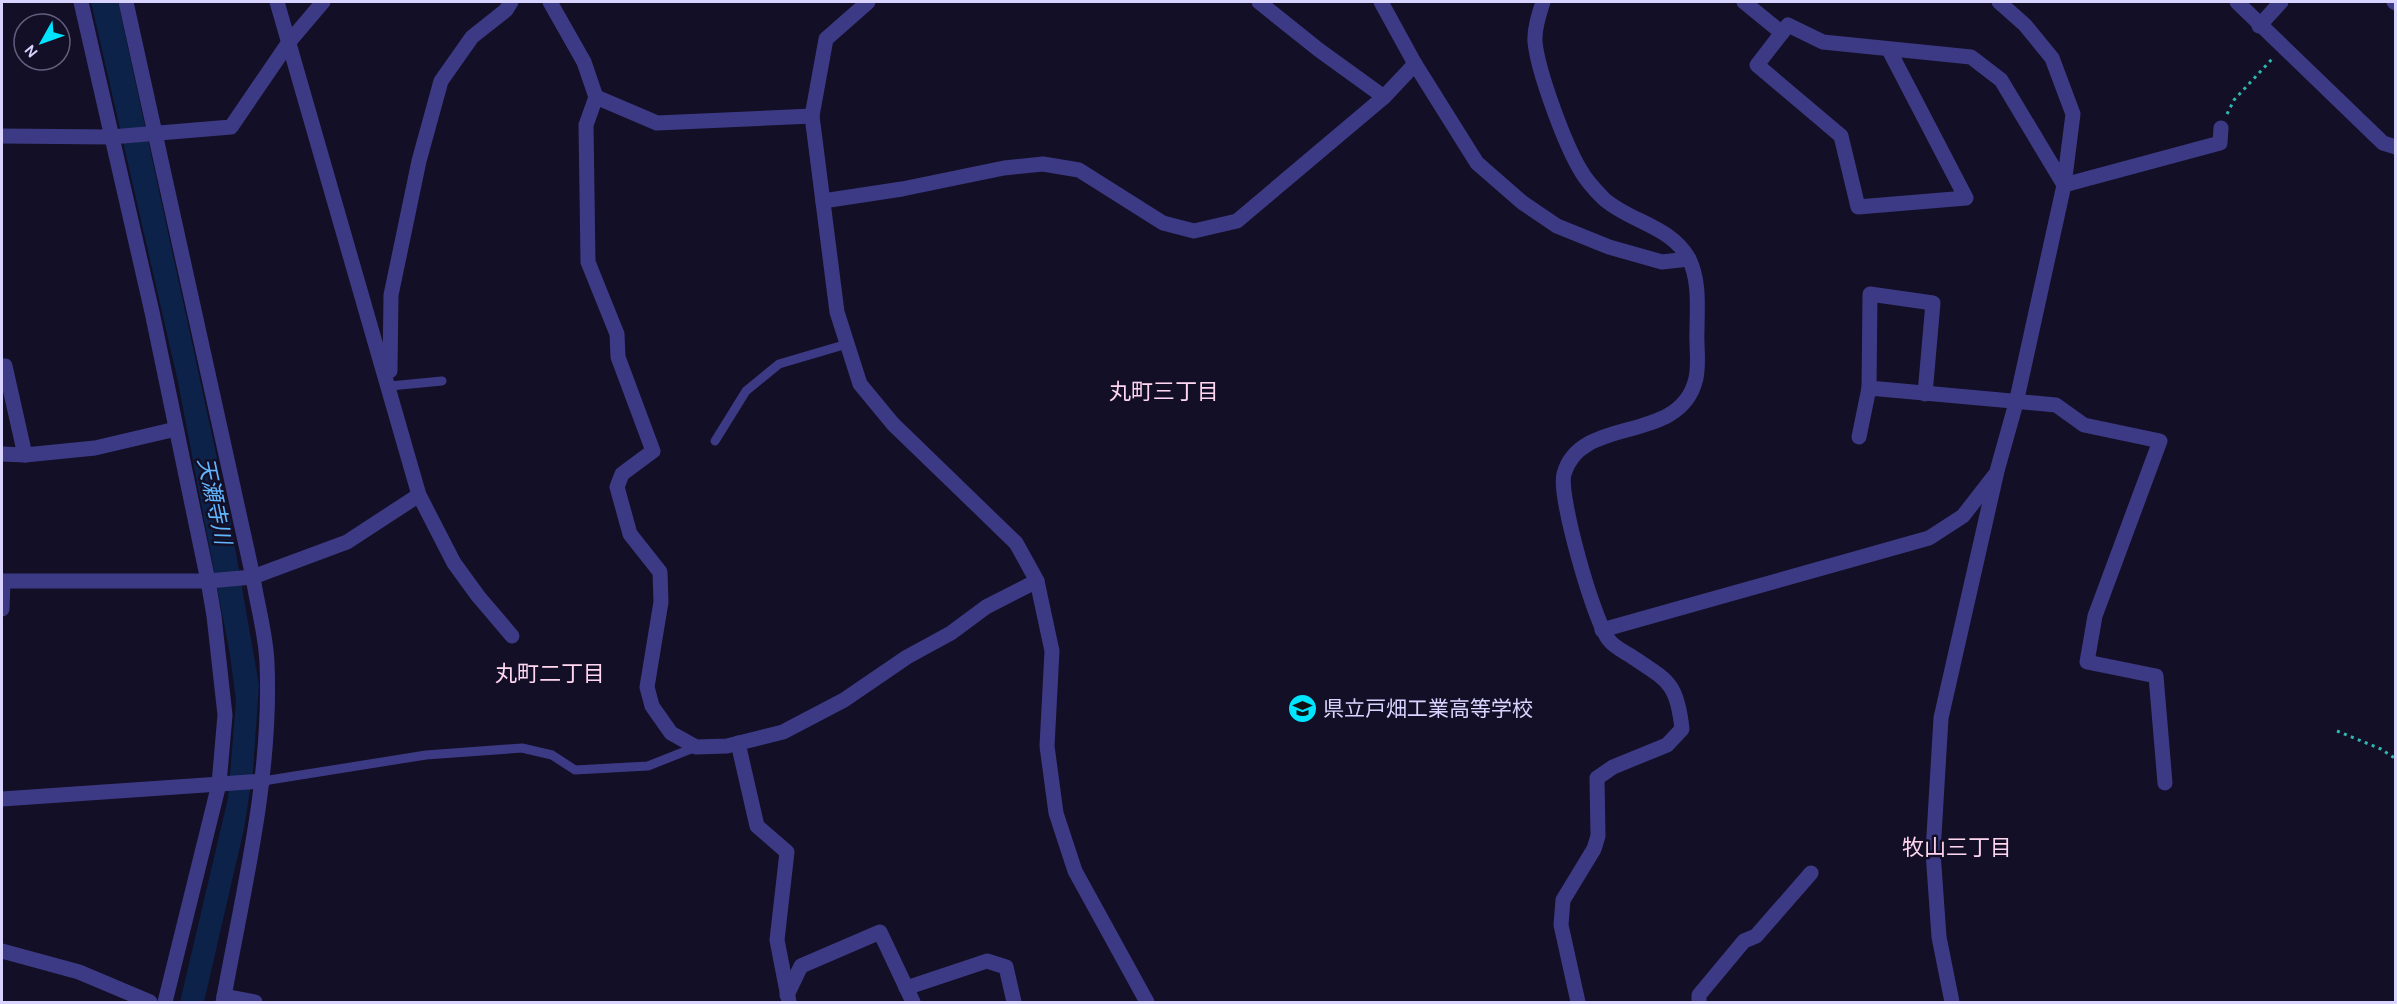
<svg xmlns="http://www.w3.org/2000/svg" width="2397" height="1004" viewBox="0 0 2397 1004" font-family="Karla,'Noto Sans JP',sans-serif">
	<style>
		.water { fill: #0c2248 }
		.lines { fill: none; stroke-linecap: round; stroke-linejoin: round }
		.path { stroke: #2fb8b0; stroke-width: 3; stroke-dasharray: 3 4.5; stroke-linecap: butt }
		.service { stroke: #3d3a85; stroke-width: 9 }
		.minor { stroke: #3d3a85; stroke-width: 15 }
		.tertiary { stroke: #3d3a85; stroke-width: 15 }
		.labels { text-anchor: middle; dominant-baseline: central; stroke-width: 5; stroke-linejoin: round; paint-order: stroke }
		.poi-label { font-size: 21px; fill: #d9d4ff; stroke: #130f26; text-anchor: start }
		.neighbourhood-label { font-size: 22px; fill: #ffd6f0; stroke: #130f26 }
		.water-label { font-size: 22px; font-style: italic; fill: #62b6ff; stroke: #130f26 }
	</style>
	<rect width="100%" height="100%" fill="#130f26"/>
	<path class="water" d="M91 2H118L229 513 259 685 253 771 244 829 204 1002H180L228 798 236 701 230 655 178 382Z"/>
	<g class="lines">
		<g class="path">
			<path d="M2227 114 2234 100 2272 59"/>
			<path d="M2337 731 2381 749 2396 759"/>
		</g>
		<g class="service">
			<path d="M390 386 442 381"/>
			<path d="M715 441 746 391 779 364 847 344"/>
			<path d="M263 781 426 755 522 748 552 755 575 770 648 766 696 747"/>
		</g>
		<g class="minor">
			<path d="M81 2 152 312 208 581 214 616 225 715 219 784 165 1002"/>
			<path d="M126 2 253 577C257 605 266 634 267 663 272 777 243 891 223 1002"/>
			<path d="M277 2 419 495 454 563 478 596 512 636"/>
			<path d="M550 2 584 62 596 97 657 123 812 116"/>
			<path d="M1259 2 1319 50 1384 97"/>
			<path d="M1381 2 1415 64 1477 163 1523 203 1557 226 1609 247 1662 262 1689 259"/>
			<path d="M1744 2 1782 33"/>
			<path d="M2237 2 2383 143 2396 147"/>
			<path d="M2394 2 2396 3"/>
			<path d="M2259 26 2281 2"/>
			<path d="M1889 50 1966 198 1858 207 1841 136 1757 65 1788 25 1823 42 1971 57 2001 80 2064 185"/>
			<path d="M596 97 586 125 588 262 617 334 618 357 653 451 622 474 617 487 630 534 660 572 661 602 647 687 652 706 671 733 696 747 727 746 783 732 844 700 907 657 951 633 986 607 1037 581"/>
			<path d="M2 136 111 137 231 127 289 42 323 2"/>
			<path d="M2064 185 2220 143 2221 128"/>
			<path d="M823 201 902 189 1004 168 1043 164 1079 170 1163 223 1194 231 1237 221 1384 97 1415 64"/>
			<path d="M2 366H5L25 455 2 454"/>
			<path d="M390 371 391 295 419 161 441 81 472 37 506 10 511 2"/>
			<path d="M1869 388 1870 294 1933 303 1925 394"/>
			<path d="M1859 437 1869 388 2056 405 2084 425 2160 441 2095 616 2087 662 2156 676 2165 783"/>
			<path d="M25 455 95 448 176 429"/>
			<path d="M2 581H208L253 577 347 542 419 495"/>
			<path d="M2 609 3 581"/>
			<path d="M1602 630 1929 538 1963 516 1994 476"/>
			<path d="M738 743 757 826 787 852 777 940 789 1002"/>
			<path d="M2 799 263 781"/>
			<path d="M906 988 987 961 1006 967 1014 1002"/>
			<path d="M787 995 801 966 880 932 913 1002"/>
			<path d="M224 996 255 1002"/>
			<path d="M1699 1002V995L1744 941 1756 936 1811 873"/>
			<path d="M1952 1002 1939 937 1933 852 1941 718 1997 471 2016 403 2064 185 2073 114 2052 58 2025 25 1999 2"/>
		</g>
		<g class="tertiary">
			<path d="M868 2 826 39 812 116 837 312 860 384 893 424 1016 543 1037 581 1052 651 1047 746 1056 813 1075 871 1147 1002"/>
			<path d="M1543 2C1539 14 1534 29 1535 42 1538 72 1565 145 1581 171 1586 180 1596 191 1604 199 1630 222 1671 226 1689 259 1700 281 1697 309 1697 331 1696 347 1700 367 1695 382 1677 445 1580 415 1564 474 1558 495 1594 622 1609 640 1614 647 1623 651 1631 656 1668 681 1677 682 1682 729L1667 745 1613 767 1597 778 1598 836 1594 849 1563 900 1561 925 1578 1002"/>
			<path d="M2 951 79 972 150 1002"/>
		</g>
	</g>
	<defs>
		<symbol id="school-disc" viewBox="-11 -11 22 22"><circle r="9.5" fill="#00e5ff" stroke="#130f26"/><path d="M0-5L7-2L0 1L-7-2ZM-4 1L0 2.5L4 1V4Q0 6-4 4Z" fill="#111"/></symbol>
	</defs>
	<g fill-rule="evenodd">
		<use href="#school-disc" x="1286" y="692" width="33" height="33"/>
	</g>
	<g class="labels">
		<g class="poi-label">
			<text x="1323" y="709">県立戸畑工業高等学校</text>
		</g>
		<g class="neighbourhood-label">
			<text x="1164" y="392">丸町三丁目</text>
			<text x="550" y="674">丸町二丁目</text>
			<text x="1957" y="848">牧山三丁目</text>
		</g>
		<g class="water-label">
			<text transform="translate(214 501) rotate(78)">天瀬寺川</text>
		</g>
	</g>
	<rect width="2397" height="1004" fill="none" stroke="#d9d4ff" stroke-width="6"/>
	<g transform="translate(42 42) rotate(230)"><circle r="28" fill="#130f26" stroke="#625e7d" stroke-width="1.5"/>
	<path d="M0-4.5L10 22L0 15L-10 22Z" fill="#00e5ff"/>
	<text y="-9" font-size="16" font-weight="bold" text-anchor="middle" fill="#d9d4ff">N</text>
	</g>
</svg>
